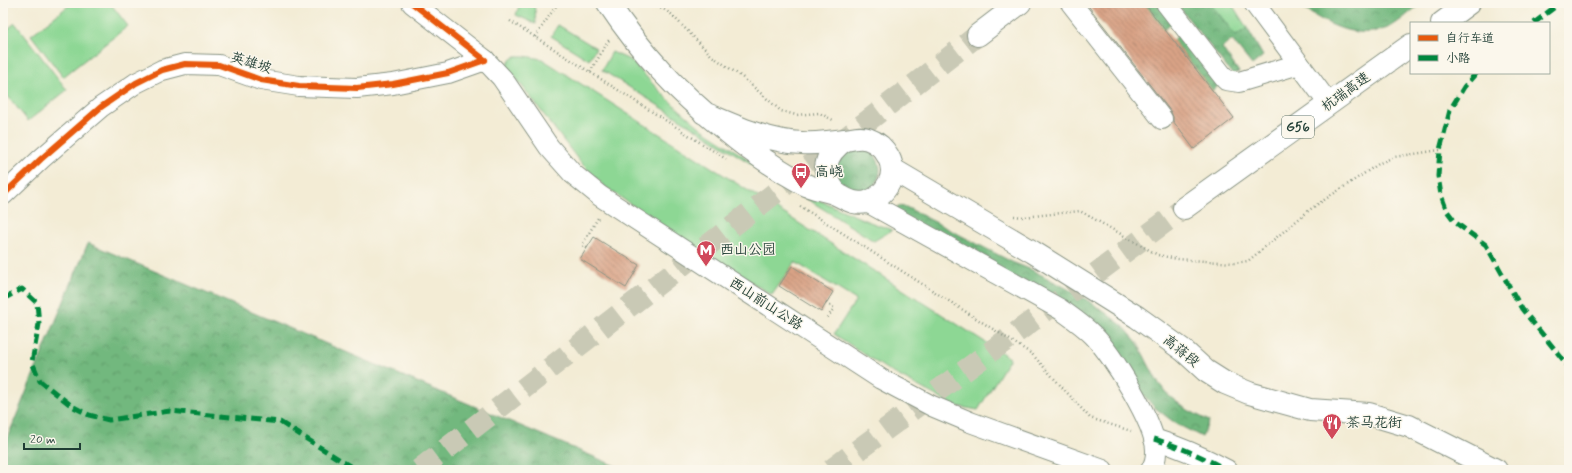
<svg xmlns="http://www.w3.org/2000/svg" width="1572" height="473" viewBox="0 0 1572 473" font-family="Mynerve,'LXGW WenKai TC',sans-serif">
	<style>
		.green { fill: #8dd794; stroke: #568a64 }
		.forest { fill: url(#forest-crowns); stroke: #487a59 }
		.building { fill: url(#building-back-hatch) }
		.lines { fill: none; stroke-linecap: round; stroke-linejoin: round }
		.highway-tunnel { stroke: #c9c9b5; stroke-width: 22; stroke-dasharray: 22 11; stroke-linecap: butt }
		.minor-casing { stroke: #899484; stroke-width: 22 }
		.major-casing { stroke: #899484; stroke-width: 24 }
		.highway-casing { stroke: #899484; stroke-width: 24 }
		.path { stroke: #899484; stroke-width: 2.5; stroke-dasharray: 1 3; stroke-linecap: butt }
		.minor { stroke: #fff; stroke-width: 20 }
		.major { stroke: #fff; stroke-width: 22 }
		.highway { stroke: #fff; stroke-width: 22 }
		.quiet { stroke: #00873e; stroke-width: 5; stroke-dasharray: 10 5; stroke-linecap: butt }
		.cycleway-casing { stroke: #fbf7ec; stroke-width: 8 }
		.cycleway { stroke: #e8590c; stroke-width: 6 }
		.labels { text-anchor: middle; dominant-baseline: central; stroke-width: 3; stroke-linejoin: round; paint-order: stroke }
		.shield { fill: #fbf7ec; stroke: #61756b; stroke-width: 1 }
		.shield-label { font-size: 13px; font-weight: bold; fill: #1f3d34 }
		.street-label { font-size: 14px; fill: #1f3d34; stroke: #fbf7ec }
		.poi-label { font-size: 14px; fill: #1f3d34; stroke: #fbf7ec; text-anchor: start }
	</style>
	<defs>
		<pattern id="forest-crowns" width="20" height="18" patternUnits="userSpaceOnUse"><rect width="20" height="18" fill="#72b87e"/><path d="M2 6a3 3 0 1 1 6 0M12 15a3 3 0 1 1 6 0" fill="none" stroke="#5d9768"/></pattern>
		<pattern id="building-back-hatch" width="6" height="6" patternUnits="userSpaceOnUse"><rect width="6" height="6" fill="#d9a386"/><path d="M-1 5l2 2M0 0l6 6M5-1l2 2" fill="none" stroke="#af866e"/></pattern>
	</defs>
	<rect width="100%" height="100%" fill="#fbf7ec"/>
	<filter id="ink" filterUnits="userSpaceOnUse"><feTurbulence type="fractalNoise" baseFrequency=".025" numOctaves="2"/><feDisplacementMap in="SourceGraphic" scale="8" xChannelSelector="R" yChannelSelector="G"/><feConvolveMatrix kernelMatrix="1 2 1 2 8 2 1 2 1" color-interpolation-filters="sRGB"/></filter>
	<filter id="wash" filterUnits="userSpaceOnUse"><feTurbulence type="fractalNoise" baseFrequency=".012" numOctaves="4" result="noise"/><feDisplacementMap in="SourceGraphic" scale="16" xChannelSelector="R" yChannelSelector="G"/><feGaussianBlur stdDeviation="0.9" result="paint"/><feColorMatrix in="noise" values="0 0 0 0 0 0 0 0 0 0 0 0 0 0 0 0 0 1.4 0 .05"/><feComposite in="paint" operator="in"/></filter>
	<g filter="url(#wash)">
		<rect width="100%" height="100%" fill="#f3ecd5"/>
		<g class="green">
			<path d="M72 3H110L128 26 63 77 31 35Z"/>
			<path d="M520 3H533C536 10 535 16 536 24L516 15Z"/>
			<path d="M1210 3H1231L1247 28 1236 36Z"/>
			<path d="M15 23 67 90 28 121 3 90V33Z"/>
			<path d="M558 25 596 48 589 60 551 36Z"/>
			<path d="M612 52 632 61 651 82 674 105 702 129 796 190 867 221 892 230 874 241 602 70Z"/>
			<path d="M516 56H524L542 59 1010 358 978 410 955 406 888 370 834 334 856 300 795 262 772 295 680 238 604 186 580 162 516 78 505 68 510 60Z"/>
		</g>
		<g class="forest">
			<path d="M1144 3H1157L1172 23 1164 30Z"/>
			<path d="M1176 3H1210L1236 36 1247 28 1263 56 1252 65 1232 40 1222 48 1239 72 1232 74Z"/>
			<path d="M1296 3H1422C1412 10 1401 21 1390 27 1356 42 1323 23 1296 3Z"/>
			<path d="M1181 33 1220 84 1212 91 1173 40Z"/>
			<circle cx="858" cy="170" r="22"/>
			<path d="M898 206 906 207 1012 262 1032 270 1081 296 1102 310 1123 326 1137 342 1157 381 1169 396 1186 409 1209 421 1202 437 1175 423 1154 407 1141 392 1111 347 895 211Z"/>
			<path d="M88 243 625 470H3V448Z"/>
		</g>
		<g id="blocks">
			<g class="building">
				<path d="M1086 3H1144L1234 118 1194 149 1173 121V117L1171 112Z"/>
				<path d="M594 237 639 265 626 288 580 259Z"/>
				<path d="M792 266 833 292 821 312 779 286Z"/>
			</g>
		</g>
	</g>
	<g filter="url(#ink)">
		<use href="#blocks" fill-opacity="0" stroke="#899484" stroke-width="1"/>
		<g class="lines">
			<g class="highway-tunnel">
				<path d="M419 470 978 35"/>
				<path d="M831 470 1184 208"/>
			</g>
			<defs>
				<g id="minor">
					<path d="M412 3 485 60 502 78 549 147 573 174 600 196 881 379 932 406 970 422 1103 470"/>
					<path d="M1071 3 1162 119"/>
					<path d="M1166 3 1226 80 1239 82 1299 64"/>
					<path d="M1254 3 1329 104"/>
					<path d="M3 195 41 159 101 107 136 83 162 70 185 64 219 65 261 80 299 86 357 88 393 84 448 73 485 60"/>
					<path d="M867 202 1060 309C1071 317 1083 325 1093 335 1112 354 1157 426 1156 452 1156 458 1154 465 1151 470"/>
					<path d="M1154 439C1180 447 1203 457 1227 470"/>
				</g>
				<g id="major">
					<path d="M608 3C642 54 677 91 724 129 749 150 776 169 804 184 814 189 826 190 836 194 847 199 853 205 867 202 877 199 885 191 889 183 898 165 885 145 868 139 860 136 853 139 845 140 831 142 816 144 802 143 768 142 735 126 704 113"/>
					<path d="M892 169 1033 252 1137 317 1183 350 1206 371 1225 383 1249 393 1310 410 1369 414 1409 426 1496 470"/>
					<path d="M837 194C820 174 823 155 845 140"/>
				</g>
				<g id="highway">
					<path d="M1442 23 1469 3"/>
					<path d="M978 35 1020 3"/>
					<path d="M1184 208 1411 45"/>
				</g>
			</defs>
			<use href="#minor" class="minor-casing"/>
			<use href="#major" class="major-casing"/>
			<use href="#highway" class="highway-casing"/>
			<g class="path">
				<path d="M654 3 671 14 712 56 742 77 781 111 796 115 819 113 835 121"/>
				<path d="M510 21 726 159"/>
				<path d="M535 37 556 6 560 3"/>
				<path d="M590 72 609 40"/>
				<path d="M800 206 1032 354 1090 418 1131 431"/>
				<path d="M1014 216 1024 217 1080 211 1158 255 1177 259 1234 263 1248 261 1312 208 1380 163 1394 157 1440 150"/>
				<path d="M587 248 582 245 598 218"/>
				<path d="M826 303 834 308 826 320"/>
			</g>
			<use href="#minor" class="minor"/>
			<use href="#major" class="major"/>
			<use href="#highway" class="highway"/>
			<g class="quiet">
				<path d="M1534 23 1560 3"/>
				<path d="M1476 73 1464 87 1450 110 1440 150 1438 176 1441 195 1447 211 1456 223 1486 245 1522 309 1569 367"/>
				<path d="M3 299 22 289 37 303 39 324 32 362 40 381 72 406 89 415 109 420 170 411 280 422 356 470"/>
				<path d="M1154 439C1180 447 1203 457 1227 470"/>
			</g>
			<defs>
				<g id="cycleway">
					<path d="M412 3 485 60"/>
					<path d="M3 195 41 159 101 107 136 83 162 70 185 64 219 65 261 80 299 86 357 88 393 84 448 73 485 60"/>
				</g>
			</defs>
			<use href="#cycleway" class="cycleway-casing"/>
			<use href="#cycleway" class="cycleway"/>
		</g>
	</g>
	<defs>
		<symbol id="bus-pin" viewBox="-11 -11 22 30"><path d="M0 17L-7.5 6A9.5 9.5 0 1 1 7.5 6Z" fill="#d1495b" stroke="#fbf7ec"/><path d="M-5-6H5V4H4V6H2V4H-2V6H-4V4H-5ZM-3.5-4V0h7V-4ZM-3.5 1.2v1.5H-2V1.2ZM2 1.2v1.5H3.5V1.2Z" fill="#fff"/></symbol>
		<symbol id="metro-pin" viewBox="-11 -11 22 30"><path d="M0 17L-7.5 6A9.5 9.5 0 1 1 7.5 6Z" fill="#d1495b" stroke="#fbf7ec"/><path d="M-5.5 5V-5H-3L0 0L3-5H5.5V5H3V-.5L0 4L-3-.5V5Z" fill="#fff"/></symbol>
		<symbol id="restaurant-pin" viewBox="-11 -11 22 30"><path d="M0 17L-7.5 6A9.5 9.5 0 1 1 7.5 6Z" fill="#d1495b" stroke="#fbf7ec"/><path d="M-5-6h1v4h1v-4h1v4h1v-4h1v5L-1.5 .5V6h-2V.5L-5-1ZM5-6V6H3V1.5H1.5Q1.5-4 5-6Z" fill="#fff"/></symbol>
	</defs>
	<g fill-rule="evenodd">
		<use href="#bus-pin" x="790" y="161" width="22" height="30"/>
		<use href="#metro-pin" x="695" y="239" width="22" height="30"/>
		<use href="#restaurant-pin" x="1321" y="412" width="22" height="30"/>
	</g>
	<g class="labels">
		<rect class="shield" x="1282" y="116" width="32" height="22" rx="3"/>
		<g class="shield-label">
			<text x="1298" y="127">G56</text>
		</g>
		<g class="street-label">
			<text transform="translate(251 63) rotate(17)">英雄坡</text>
			<text transform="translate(1346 92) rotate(-36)">杭瑞高速</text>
			<text transform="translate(766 304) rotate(33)">西山前山公路</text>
			<text transform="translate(1181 351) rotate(39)">高蒋段</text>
		</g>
		<g class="poi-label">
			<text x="815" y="172">高峣</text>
			<text x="720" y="250">西山公园</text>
			<text x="1346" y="423">茶马花街</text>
		</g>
	</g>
	<rect width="1572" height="473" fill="none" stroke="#fbf7ec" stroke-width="16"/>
	<rect x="1410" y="22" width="140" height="52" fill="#fbf7ec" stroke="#a3ada2"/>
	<rect x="1418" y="35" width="20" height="6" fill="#e8590c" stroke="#a3ada2"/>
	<text x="1446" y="42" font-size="12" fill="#1f3d34">自行车道</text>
	<rect x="1418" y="55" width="20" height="6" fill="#00873e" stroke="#a3ada2"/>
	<text x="1446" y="62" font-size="12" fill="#1f3d34">小路</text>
	<path d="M24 443v6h56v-6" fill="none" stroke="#1f3d34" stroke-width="2"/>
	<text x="30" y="443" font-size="12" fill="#1f3d34" stroke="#fbf7ec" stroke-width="3" paint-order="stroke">20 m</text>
</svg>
